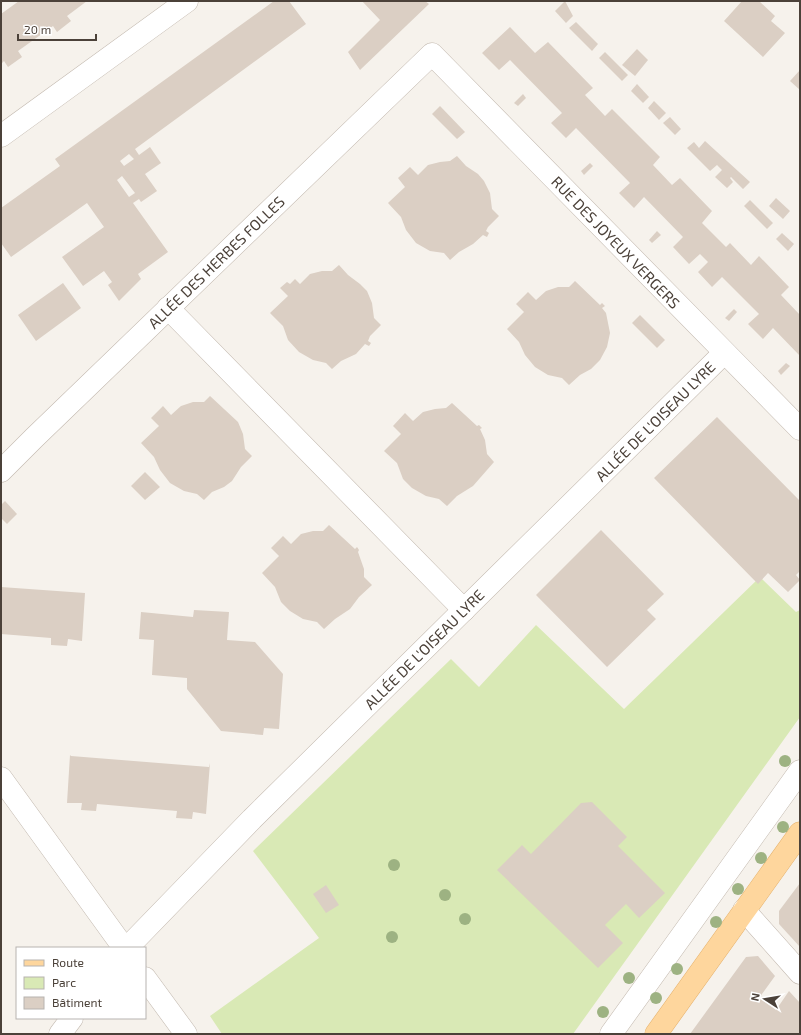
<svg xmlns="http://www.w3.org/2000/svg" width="801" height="1035" viewBox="0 0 801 1035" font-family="'Exo 2',sans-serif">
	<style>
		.green { fill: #d9e9b5 }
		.building { fill: #dbcfc4; fill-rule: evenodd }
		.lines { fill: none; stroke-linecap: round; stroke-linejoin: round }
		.minor-casing { stroke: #c2b8ae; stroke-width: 23 }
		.major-casing { stroke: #e4b06b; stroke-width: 23 }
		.minor { stroke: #fff; stroke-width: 22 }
		.major { stroke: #fed69d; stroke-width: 22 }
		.tree { fill: #9db282 }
		.labels { text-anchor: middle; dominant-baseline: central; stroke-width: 3.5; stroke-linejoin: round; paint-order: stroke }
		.street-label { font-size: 15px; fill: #4b4139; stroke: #fff }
	</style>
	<rect width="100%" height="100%" fill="#f6f2ec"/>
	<path class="green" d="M760 577 796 612 800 610V717L573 1034H222L210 1016 319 938 253 851 451 659 479 687 536 625 624 709Z"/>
	<g class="building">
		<path d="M19 1H87L67 16 71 21 57 32 53 26 18 51 22 57 8 67 4 61 1 64V14Z"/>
		<path d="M274 1H289L306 24 135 149 139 155 150 147 161 163 145 174 157 191 141 202 139 199 133 203 168 252 138 274 141 279 119 301 108 285 112 282 104 271 83 286 62 257 104 227 87 203 11 257 1 243V208L60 166 55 159ZM129 154 134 159 124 166 120 161ZM122 176 135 193 129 197 117 180Z"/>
		<path d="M362 1H425L429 4 360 70 348 52 380 20Z"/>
		<path d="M565 1 573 16 566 23 555 11Z"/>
		<path d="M742 1H759L775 16 771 21 785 33 763 57 724 21Z"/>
		<path d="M576 22 598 44 592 51 569 28Z"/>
		<path d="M510 27 535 53 548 42 593 88 585 95 605 116 612 109 660 157 653 165 672 185 680 178 712 211 702 223 726 247 730 243 751 265 759 256 789 287 781 295 800 315V356L773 328 763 339 748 324 759 314 722 277 712 287 698 272 708 262 700 254 689 264 673 247 683 237 644 197 634 208 619 193 630 183 576 128 566 138 551 123 562 113 510 60 499 70 482 53Z"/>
		<path d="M637 49 648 60 635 76 622 65Z"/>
		<path d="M605 52 628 75 622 81 599 58Z"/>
		<path d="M800 70V90L790 81Z"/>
		<path d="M637 84 649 97 643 103 631 91Z"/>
		<path d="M523 94 526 98 518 106 514 103Z"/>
		<path d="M654 101 666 113 659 120 648 108Z"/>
		<path d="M440 106 465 132 457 139 432 114Z"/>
		<path d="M670 117 681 129 675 135 663 123Z"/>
		<path d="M705 141 750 182 743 189 731 177 730 178 733 182 727 188 715 177 722 170 717 165 710 171 687 148 694 142 699 148Z"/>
		<path d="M457 156 466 166 478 174 484 181 490 193 492 209 499 216 488 227 486 231 489 233 487 237 483 235 473 244 459 252 450 260 444 253 430 251 416 243 406 230 401 217 388 203 405 187 398 178 410 167 418 175 428 165 440 162 450 161Z"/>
		<path d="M590 163 593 166 584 175 581 171Z"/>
		<path d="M776 198 790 211 783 219 769 206Z"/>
		<path d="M750 200 773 223 767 229 744 206Z"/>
		<path d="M657 231 661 235 652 243 649 240Z"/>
		<path d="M782 233 794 244 788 251 776 239Z"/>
		<path d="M339 265 348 275 360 284 367 291 372 303 374 318 381 325 370 336 368 341 371 343 369 346 365 344 356 354 341 361 332 369 326 363 313 360 299 352 288 340 283 326 270 313 288 296 280 288 287 282 290 284 295 279 300 284 310 274 322 271H332Z"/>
		<path d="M575 281 600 305 602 303 605 306 602 308 606 313 610 333 607 347 600 360 591 369 580 375 569 385 562 378 548 375 535 367 525 355 519 342 507 329 524 312 516 304 528 292 536 300 546 291 558 287H569Z"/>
		<path d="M63 283 81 308 36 341 18 315Z"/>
		<path d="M734 309 737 312 729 321 725 318Z"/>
		<path d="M640 315 665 340 657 348 632 323Z"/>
		<path d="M786 363 790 366 781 375 778 371Z"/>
		<path d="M210 396 238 422 243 434 245 449 252 456 241 467 232 481 224 487 212 492 204 500 197 494 184 491 170 483 160 470 154 457 141 443 159 426 151 418 163 406 171 415 181 406 193 402H204Z"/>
		<path d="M452 403 477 426 479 425 482 428 480 429 485 440 487 454 494 462 473 486 457 496 447 506 439 499 426 496 412 488 403 479 397 463 384 451 401 434 393 426 405 413 413 421 423 412 435 409 446 408Z"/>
		<path d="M717 417 800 501V571L796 575 800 580 788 592 768 573 758 584 654 478Z"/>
		<path d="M145 472 160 487 145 500 131 486Z"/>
		<path d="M5 501 17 514 7 524 1 518V505Z"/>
		<path d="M329 525 355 549 357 547 359 550 358 552 364 569V577L372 585 359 597 350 609 335 619 324 629 317 622 303 619 290 611 281 602 275 587 262 573 279 556 271 548 283 536 291 544 301 534 313 531H323Z"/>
		<path d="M601 530 664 594 647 610 656 619 607 667 536 595Z"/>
		<path d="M1 587 85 593 82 641 68 639 67 646 51 645V638L1 634Z"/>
		<path d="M194 610 229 612 227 640 255 642 283 674 279 729 264 728 263 735 221 731 187 689V678L152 675 154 640 139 639 141 612 193 617Z"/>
		<path d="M70 755 71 756 209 767 210 763 206 814 193 812 192 819 176 818 177 811 97 804 96 811 81 810 82 803H67Z"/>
		<path d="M592 802 627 837 618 846 665 893 639 918 626 904 605 925 623 943 598 968 497 870 522 845 531 854 581 803Z"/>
		<path d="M800 883V947L779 924V911Z"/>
		<path d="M326 885 339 905 326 913 313 894Z"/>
		<path d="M758 956 775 976 759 998 776 1010 789 991 800 1003V1034H690L746 957Z"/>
	</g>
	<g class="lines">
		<defs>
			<g id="minor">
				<path d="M1 136 187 1"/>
				<path d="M168 308 464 610"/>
				<path d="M1 471 34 438 432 54 800 429"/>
				<path d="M1 778 124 948"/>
				<path d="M744 910 800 973"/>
				<path d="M127 948 252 819 724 353"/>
				<path d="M145 978 186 1034"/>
				<path d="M60 1034 72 1018"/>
				<path d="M611 1034 800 771"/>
			</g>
			<path id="major" d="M656 1034 800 833"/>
		</defs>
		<use href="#minor" class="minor-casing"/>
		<use href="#major" class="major-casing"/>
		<use href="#minor" class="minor"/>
		<use href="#major" class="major"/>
	</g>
	<g class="tree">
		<circle cx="785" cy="761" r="6"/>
		<circle cx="783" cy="827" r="6"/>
		<circle cx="761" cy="858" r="6"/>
		<circle cx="394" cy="865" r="6"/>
		<circle cx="738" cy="889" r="6"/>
		<circle cx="445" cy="895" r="6"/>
		<circle cx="465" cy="919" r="6"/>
		<circle cx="716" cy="922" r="6"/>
		<circle cx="392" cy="937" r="6"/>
		<circle cx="677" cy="969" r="6"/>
		<circle cx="629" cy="978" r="6"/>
		<circle cx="656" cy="998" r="6"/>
		<circle cx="603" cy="1012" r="6"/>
	</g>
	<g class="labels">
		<g class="street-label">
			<text transform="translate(616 242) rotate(46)">RUE DES JOYEUX VERGERS</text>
			<text transform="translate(216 262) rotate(-44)">ALLÉE DES HERBES FOLLES</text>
			<text transform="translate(655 421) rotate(-45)">ALLÉE DE L'OISEAU LYRE</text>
			<text transform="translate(424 649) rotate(-45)">ALLÉE DE L'OISEAU LYRE</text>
		</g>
	</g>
	<rect width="801" height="1035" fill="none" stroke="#4b4139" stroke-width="4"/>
	<rect x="16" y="947" width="130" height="72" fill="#ffffff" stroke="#b7b3b0"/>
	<rect x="24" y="960" width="20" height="6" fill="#fed69d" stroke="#b7b3b0"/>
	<text x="52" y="967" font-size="12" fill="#4b4139">Route</text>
	<rect x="24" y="977" width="20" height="12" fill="#d9e9b5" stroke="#b7b3b0"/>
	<text x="52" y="987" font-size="12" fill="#4b4139">Parc</text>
	<rect x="24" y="997" width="20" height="12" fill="#dbcfc4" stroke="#b7b3b0"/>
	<text x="52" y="1007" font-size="12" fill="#4b4139">Bâtiment</text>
	<g transform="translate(765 999) rotate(282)" stroke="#ffffff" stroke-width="3" paint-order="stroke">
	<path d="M0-3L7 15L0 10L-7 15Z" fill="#4b4139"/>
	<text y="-6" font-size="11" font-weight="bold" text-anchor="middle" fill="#4b4139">N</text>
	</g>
	<path d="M18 34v6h78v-6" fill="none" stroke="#4b4139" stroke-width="2"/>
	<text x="24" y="34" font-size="12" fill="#4b4139" stroke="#ffffff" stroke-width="3" paint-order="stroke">20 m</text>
</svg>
